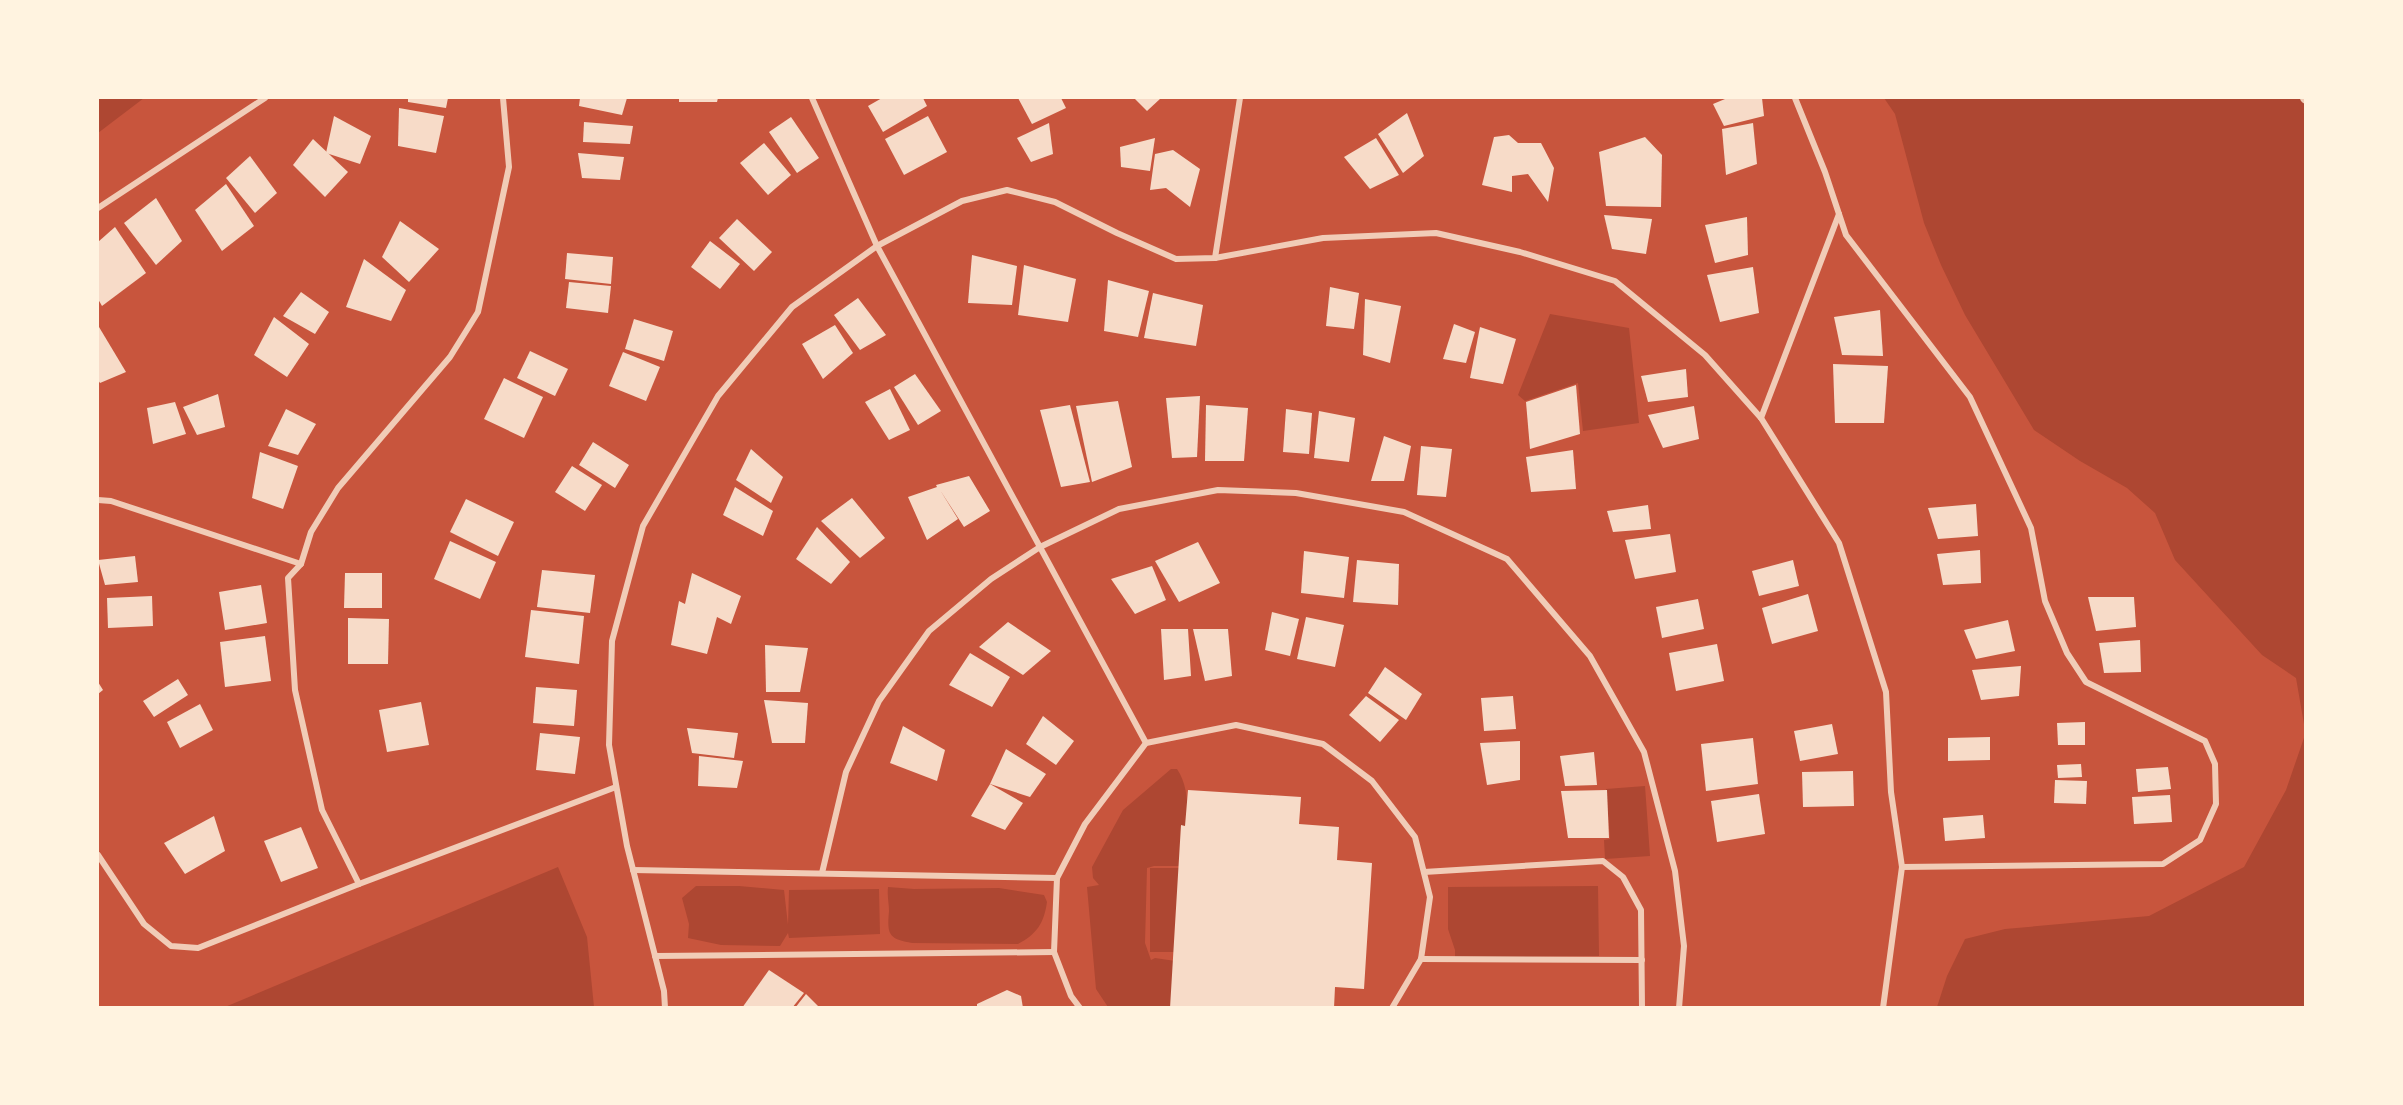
<svg xmlns="http://www.w3.org/2000/svg" width="2403" height="1105" viewBox="0 0 2403 1105" font-family="Ubuntu,sans-serif">
	<style>
		.green { fill: #ae4732 }
		.building { fill: #f7dbc8 }
		.lines { fill: none; stroke-linecap: round; stroke-linejoin: round }
		.minor { stroke: #f1ccb7; stroke-width: 6 }
		.tertiary { stroke: #f1ccb7; stroke-width: 10 }
	</style>
	<rect width="100%" height="100%" fill="#c8553d"/>
	<g class="green">
		<path d="M98 98H144L98 133Z"/>
		<path d="M1884 98H2305V730L2296 678 2262 655 2175 560 2155 513 2127 488 2080 461 2034 430 1965 315 1941 265 1924 223 1895 114Z"/>
		<path d="M1550 314 1629 328 1639 423 1583 431 1578 383 1525 401 1518 395Z"/>
		<path d="M2305 735V1007H1937L1947 976 1965 939 2005 929 2149 916 2244 867 2286 790Z"/>
		<path d="M1171 769H1177C1194 793 1186 838 1186 866H1154L1147 868 1145 943 1151 960 1155 958 1182 962 1183 1007H1108L1096 989 1087 887 1099 885 1093 878 1092 867 1123 810Z"/>
		<path d="M1645 786 1650 856 1605 859 1604 840 1610 839 1606 789Z"/>
		<path d="M558 867 587 937 594 1007H225Z"/>
		<path d="M1150 868H1183L1184 952H1150Z"/>
		<path d="M696 886H739L784 890 788 925 789 890 879 889 880 934 789 938 788 933 780 946 721 945 688 938 689 924 682 898Z"/>
		<path d="M1598 886 1599 956 1455 958V950L1448 929V887Z"/>
		<path d="M888 887 914 889 999 888 1044 895 1047 902C1044 923 1037 934 1018 944L912 943C888 939 887 934 889 911 889 903 887 896 888 887Z"/>
	</g>
	<g class="building">
		<path d="M408 98H448L446 108 408 102Z"/>
		<path d="M580 98H627L622 115 579 106Z"/>
		<path d="M679 98H718L717 102H679Z"/>
		<path d="M882 98H923L927 106 883 132 868 106Z"/>
		<path d="M1018 98H1061L1066 108 1032 124Z"/>
		<path d="M1134 98H1161L1147 111Z"/>
		<path d="M1725 98H1762L1764 116 1724 126 1713 104 1725 99Z"/>
		<path d="M399 108 444 116 436 153 398 146Z"/>
		<path d="M1407 113 1424 156 1403 173 1378 134Z"/>
		<path d="M334 116 371 136 360 164 326 153Z"/>
		<path d="M928 116 947 152 904 175 885 139Z"/>
		<path d="M791 117 819 158 797 173 769 132Z"/>
		<path d="M584 122 633 126 630 144 583 142Z"/>
		<path d="M1049 123 1053 154 1031 162 1017 138Z"/>
		<path d="M1753 123 1757 164 1726 175 1722 129Z"/>
		<path d="M1509 135 1518 143H1541L1554 168 1548 202 1528 174 1512 176V192L1482 185 1494 137Z"/>
		<path d="M1645 137 1662 155 1661 207 1606 206 1599 152Z"/>
		<path d="M1155 138 1150 171 1121 167 1120 147Z"/>
		<path d="M1376 138 1399 175 1370 189 1344 157Z"/>
		<path d="M313 139 348 172 325 197 293 165Z"/>
		<path d="M764 143 791 175 768 195 740 163Z"/>
		<path d="M1173 150 1200 169 1190 207 1166 188 1150 190 1155 154Z"/>
		<path d="M578 153 624 157 620 180 582 178Z"/>
		<path d="M250 156 277 193 255 213 226 178Z"/>
		<path d="M226 184 254 226 222 251 195 210Z"/>
		<path d="M156 198 182 241 156 265 124 223Z"/>
		<path d="M1604 215 1652 219 1646 254 1612 249Z"/>
		<path d="M1747 217 1748 255 1715 263 1705 225Z"/>
		<path d="M737 219 772 252 754 271 719 238Z"/>
		<path d="M400 221 439 249 409 282 382 257Z"/>
		<path d="M115 227 146 273 102 306 98 299V242Z"/>
		<path d="M710 241 740 264 720 289 691 267Z"/>
		<path d="M567 253 613 257 611 284 565 279Z"/>
		<path d="M972 255 1017 266 1012 305 968 303Z"/>
		<path d="M364 259 406 290 391 321 346 307Z"/>
		<path d="M1024 265 1076 279 1068 322 1018 315Z"/>
		<path d="M1753 267 1759 313 1720 322 1707 275Z"/>
		<path d="M1108 280 1149 291 1138 337 1104 331Z"/>
		<path d="M569 282 611 286 608 313 566 308Z"/>
		<path d="M1330 287 1359 293 1354 329 1326 326Z"/>
		<path d="M301 292 329 312 315 334 283 316Z"/>
		<path d="M1153 293 1203 305 1196 346 1144 338Z"/>
		<path d="M858 298 886 335 860 350 834 315Z"/>
		<path d="M1365 299 1401 306 1390 363 1363 355Z"/>
		<path d="M1880 310 1883 356 1842 355 1834 317Z"/>
		<path d="M274 317 309 344 287 377 254 355Z"/>
		<path d="M634 319 673 331 664 361 625 349Z"/>
		<path d="M1454 324 1475 332 1466 363 1443 359Z"/>
		<path d="M835 325 853 353 823 379 802 344Z"/>
		<path d="M99 327 126 372 100 383 98 380Z"/>
		<path d="M1480 327 1516 339 1503 384 1470 378Z"/>
		<path d="M530 351 568 369 555 396 517 378Z"/>
		<path d="M623 352 660 367 646 401 609 386Z"/>
		<path d="M1833 364 1888 366 1884 423H1835Z"/>
		<path d="M1686 369 1688 397 1648 402 1641 376Z"/>
		<path d="M915 374 941 411 918 425 894 387Z"/>
		<path d="M504 378 543 397 524 438 484 419Z"/>
		<path d="M1576 385 1580 434 1530 449 1526 402Z"/>
		<path d="M890 389 910 430 889 440 865 402Z"/>
		<path d="M218 394 225 427 197 435 183 407Z"/>
		<path d="M1200 396 1197 457 1172 458 1166 398Z"/>
		<path d="M1118 401 1132 467 1092 482 1076 406Z"/>
		<path d="M175 402 186 434 153 444 147 408Z"/>
		<path d="M1070 405 1090 482 1061 487 1040 410Z"/>
		<path d="M1206 405 1248 408 1244 461H1205Z"/>
		<path d="M1694 406 1699 439 1663 448 1648 415Z"/>
		<path d="M286 409 316 424 298 455 268 446Z"/>
		<path d="M1286 409 1312 413 1309 454 1283 452Z"/>
		<path d="M1319 411 1355 418 1349 462 1314 458Z"/>
		<path d="M1384 436 1411 446 1404 481H1371Z"/>
		<path d="M593 442 629 465 615 488 579 465Z"/>
		<path d="M1421 446 1452 449 1446 497 1417 495Z"/>
		<path d="M751 449 783 477 771 503 736 480Z"/>
		<path d="M1573 450 1576 489 1531 492 1526 457Z"/>
		<path d="M260 452 298 466 283 509 252 498Z"/>
		<path d="M572 466 602 485 585 511 555 492Z"/>
		<path d="M969 476 990 511 964 527 940 490 958 519 927 540 908 497 937 487 936 485Z"/>
		<path d="M735 487 773 511 763 536 723 515Z"/>
		<path d="M852 498 885 538 860 558 821 521Z"/>
		<path d="M466 499 514 522 498 556 450 532Z"/>
		<path d="M1976 504 1978 536 1938 539 1928 508Z"/>
		<path d="M1648 505 1651 529 1613 532 1607 511Z"/>
		<path d="M817 527 850 562 831 584 796 559Z"/>
		<path d="M1670 534 1676 572 1635 579 1625 540Z"/>
		<path d="M450 541 496 562 480 599 434 579Z"/>
		<path d="M1198 542 1220 583 1179 602 1155 561Z"/>
		<path d="M1980 550 1981 583 1943 585 1937 554Z"/>
		<path d="M1304 551 1349 557 1344 598 1301 593Z"/>
		<path d="M135 556 138 582 105 585 98 560Z"/>
		<path d="M1357 560 1399 564 1398 605 1353 602Z"/>
		<path d="M1793 560 1799 586 1759 596 1752 571Z"/>
		<path d="M1152 566 1166 600 1135 614 1111 579Z"/>
		<path d="M542 570 595 575 590 613 537 607Z"/>
		<path d="M345 573H382V608H344Z"/>
		<path d="M692 573 741 596 731 624 717 617 707 654 671 645 679 601 685 604Z"/>
		<path d="M261 585 267 623 225 630 219 592Z"/>
		<path d="M1808 594 1818 631 1772 644 1762 608Z"/>
		<path d="M152 596 153 626 108 628 107 598Z"/>
		<path d="M2088 597H2134L2136 627 2096 631Z"/>
		<path d="M1698 599 1704 629 1662 638 1656 607Z"/>
		<path d="M531 610 584 616 579 664 525 657Z"/>
		<path d="M1272 612 1299 619 1290 656 1265 650Z"/>
		<path d="M1306 617 1344 625 1335 667 1297 659Z"/>
		<path d="M348 618 389 619 388 664H348Z"/>
		<path d="M2008 620 2015 651 1976 659 1964 630Z"/>
		<path d="M1008 622 1051 651 1023 675 979 647Z"/>
		<path d="M1161 629H1188L1191 676 1164 680Z"/>
		<path d="M1193 629H1228L1232 676 1205 681Z"/>
		<path d="M265 636 271 681 225 687 220 642Z"/>
		<path d="M2140 640 2141 672 2104 673 2099 643Z"/>
		<path d="M1717 644 1724 681 1676 691 1669 653Z"/>
		<path d="M765 645 808 648 800 692H766Z"/>
		<path d="M970 653 1010 677 992 707 949 685Z"/>
		<path d="M2021 666 2019 696 1981 700 1972 670Z"/>
		<path d="M1385 667 1422 694 1406 720 1368 693Z"/>
		<path d="M178 679 188 695 154 717 143 701Z"/>
		<path d="M98 682 103 690 98 694Z"/>
		<path d="M536 687 577 690 574 726 533 723Z"/>
		<path d="M1366 696 1399 720 1380 742 1349 715Z"/>
		<path d="M1513 696 1516 729 1484 731 1481 698Z"/>
		<path d="M764 700 808 703 805 743H772Z"/>
		<path d="M421 702 429 745 387 752 379 710Z"/>
		<path d="M200 704 213 730 180 748 167 722Z"/>
		<path d="M1043 716 1074 741 1056 765 1026 744Z"/>
		<path d="M2085 722V745H2058L2057 723Z"/>
		<path d="M1832 724 1838 754 1800 761 1794 731Z"/>
		<path d="M903 726 945 750 937 781 890 763Z"/>
		<path d="M687 728 738 733 734 758 692 753Z"/>
		<path d="M540 733 580 737 575 774 536 770Z"/>
		<path d="M1990 737V760L1948 761V738Z"/>
		<path d="M1753 738 1758 784 1706 791 1701 744Z"/>
		<path d="M1520 741V780L1487 785 1480 743Z"/>
		<path d="M1006 749 1046 774 1030 797 990 784Z"/>
		<path d="M1594 752 1597 785 1565 786 1560 756Z"/>
		<path d="M699 756 743 761 737 788 698 786Z"/>
		<path d="M2081 764 2082 777 2058 778 2057 765Z"/>
		<path d="M2168 767 2171 789 2138 792 2136 769Z"/>
		<path d="M1853 771 1854 806 1803 807 1802 772Z"/>
		<path d="M2055 780 2087 781 2086 804 2054 803Z"/>
		<path d="M990 784 1023 803 1005 830 971 816Z"/>
		<path d="M1188 790 1301 797 1299 824 1339 827 1337 860 1372 863 1364 989 1335 987 1334 1008H1170L1181 825 1185 826Z"/>
		<path d="M1607 790 1609 838H1568L1561 791Z"/>
		<path d="M1759 794 1765 834 1717 842 1711 801Z"/>
		<path d="M2170 795 2172 822 2134 824 2132 797Z"/>
		<path d="M1983 815 1985 838 1945 841 1943 818Z"/>
		<path d="M214 816 225 851 185 874 164 843Z"/>
		<path d="M301 827 318 868 281 882 264 841Z"/>
		<path d="M769 970 804 993 792 1008H742Z"/>
		<path d="M1007 990 1021 996 1023 1008H977V1004Z"/>
		<path d="M806 994 820 1008H795Z"/>
	</g>
	<g class="lines">
		<g class="minor">
			<path d="M812 98 877 246 1146 743"/>
			<path d="M1795 98 1825 172 1846 235 1970 397 2031 528 2045 601 2067 653 2086 682 2205 741 2215 764 2216 804 2200 840 2163 864 1902 867"/>
			<path d="M98 208 265 98"/>
			<path d="M1215 258 1240 98"/>
			<path d="M1761 418 1839 214"/>
			<path d="M98 500 111 501 301 564"/>
			<path d="M98 855 144 924 171 946 198 948 359 884 616 787"/>
			<path d="M633 870 1057 878"/>
			<path d="M1424 872 1603 861 1623 877 1641 910 1642 1008"/>
			<path d="M822 873 846 772 879 701 929 631 991 579 1040 547 1119 509 1218 490 1296 493 1404 512 1507 559 1590 656 1644 752 1675 871 1684 946 1679 1008"/>
			<path d="M359 884 322 810 295 690 288 578 301 564 311 532 338 488 450 357 478 312 509 167 503 98"/>
			<path d="M655 956 1054 952"/>
			<path d="M1421 959 1642 960"/>
			<path d="M665 1008 664 991 627 846 609 745 612 641 643 526 718 396 792 307 877 246 962 201 1007 190 1055 202 1117 233 1176 259 1215 258 1323 238 1436 233 1520 252 1615 281 1705 355 1761 418 1839 543 1886 692 1891 792 1902 867 1883 1008"/>
			<path d="M1080 1008 1071 996 1054 952 1057 878 1085 824 1146 743 1236 725 1323 744 1372 781 1415 837 1430 897 1421 959 1392 1008"/>
		</g>
		<path class="tertiary" d="M2305 98 2306 99"/>
	</g>
	<rect width="2403" height="1105" fill="none" stroke="#fff3e0" stroke-width="198"/>
</svg>
